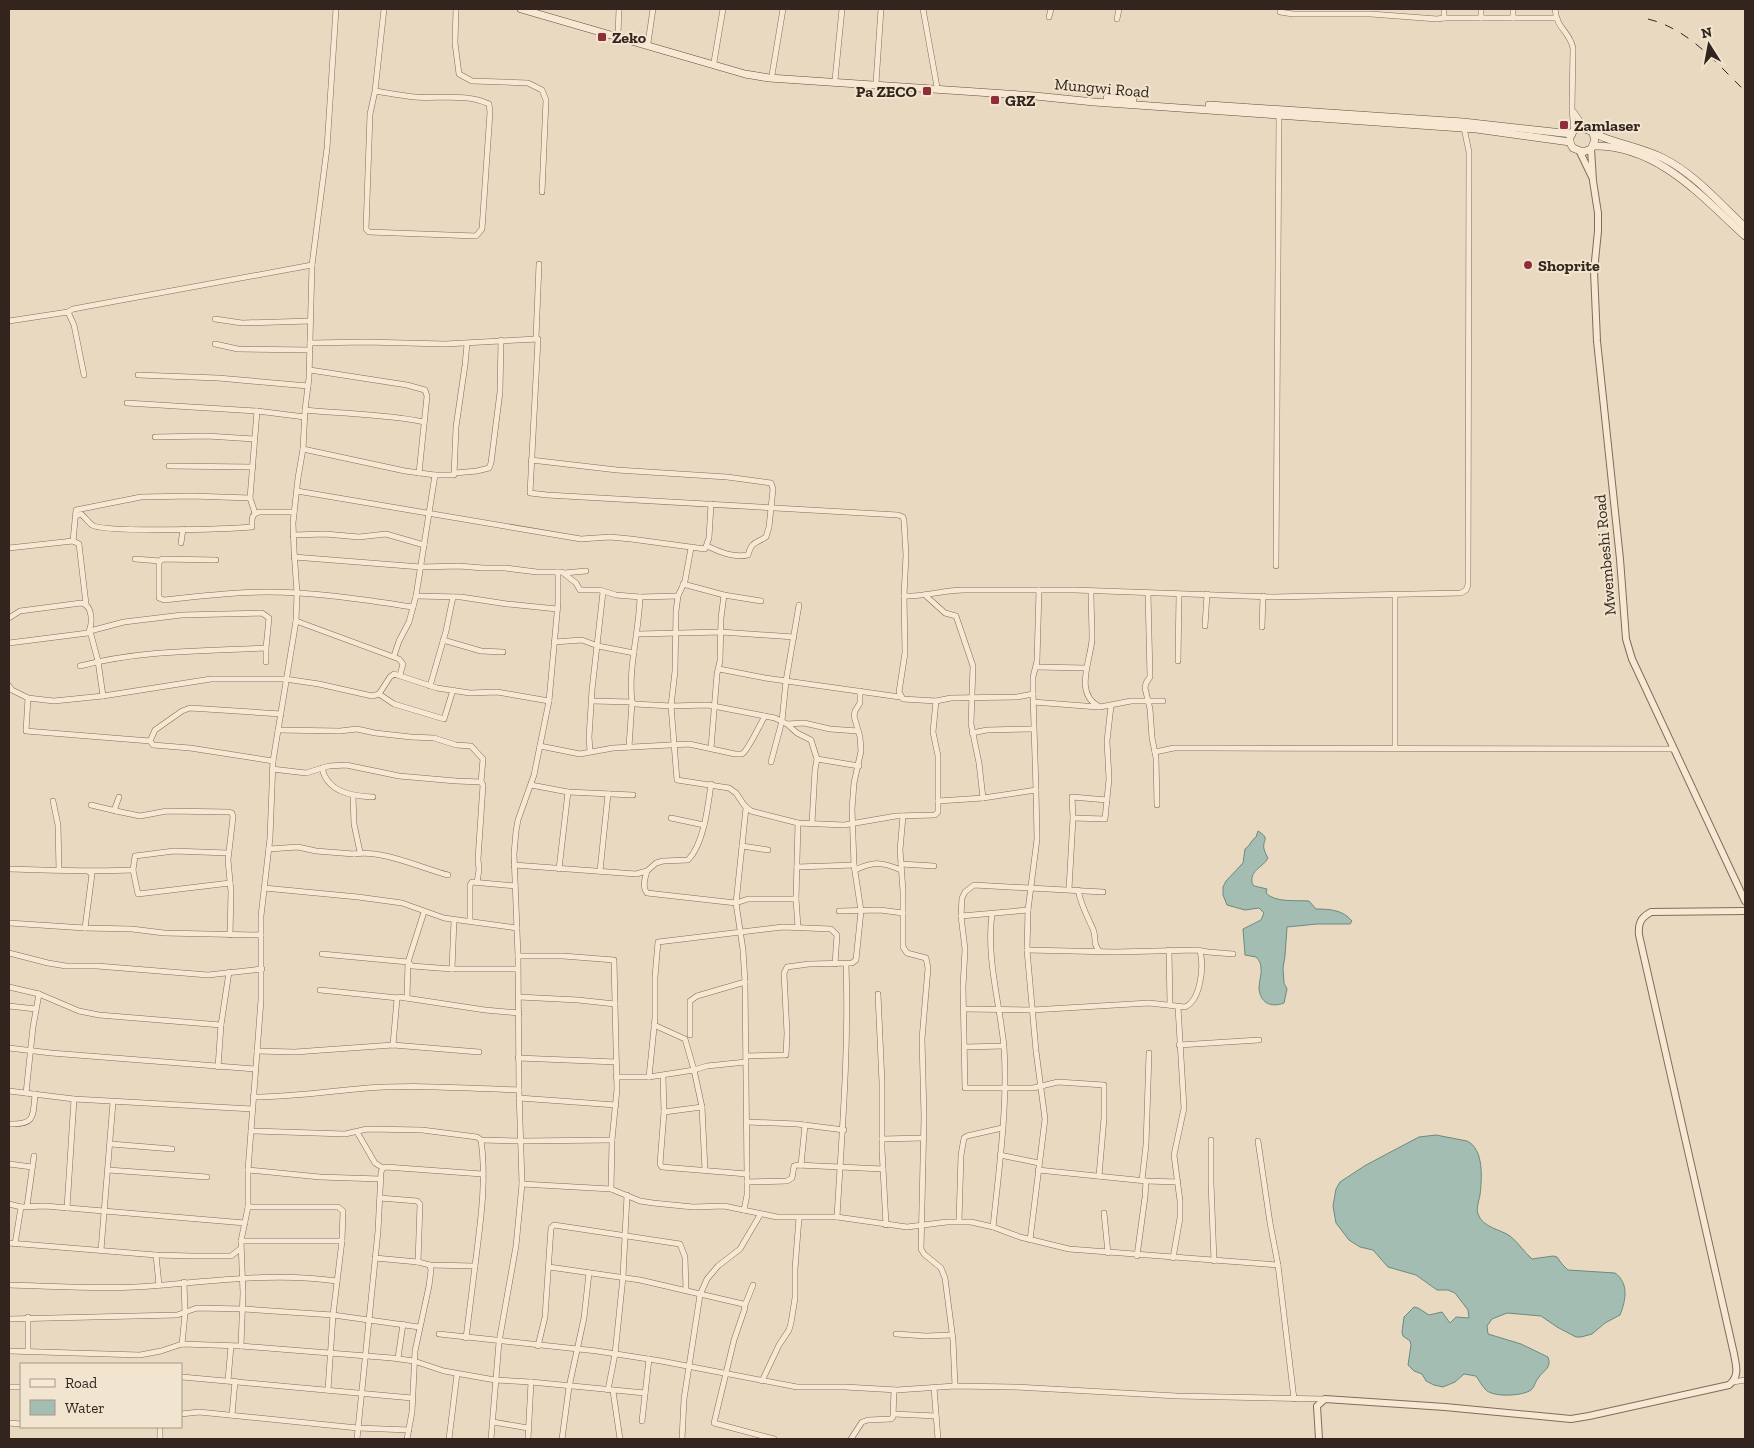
<svg xmlns="http://www.w3.org/2000/svg" width="1754" height="1448" viewBox="0 0 1754 1448" font-family="'Zilla Slab',serif">
	<style>
		.water { fill: #a3bdb2; stroke: #6b8a7f }
		.lines { fill: none; stroke-linecap: round; stroke-linejoin: round }
		.minor-casing { stroke: #826b5a; stroke-width: 6 }
		.tertiary-casing { stroke: #826b5a; stroke-width: 8 }
		.secondary-casing { stroke: #644c3d; stroke-width: 8 }
		.minor { stroke: #f6e8d3; stroke-width: 5 }
		.tertiary { stroke: #f6e8d3; stroke-width: 6 }
		.secondary { stroke: #f6e8d3; stroke-width: 7 }
		.rail { stroke: #33251d; stroke-width: 1; stroke-dasharray: 9 9; stroke-linecap: butt }
		.poi-dot { fill: #8d2e39; stroke: #f2e5cf; stroke-width: 2 }
		.labels { text-anchor: middle; dominant-baseline: central; stroke-width: 4; stroke-linejoin: round; paint-order: stroke }
		.poi-label { font-size: 16px; font-weight: bold; fill: #33251d; stroke: #f2e5cf; text-anchor: start }
		.street-label { font-size: 16px; fill: #33251d; stroke: #f2e5cf }
	</style>
	<rect width="100%" height="100%" fill="#ead9c1"/>
	<g class="water">
		<path d="M1258 831C1271 839 1262 840 1264 849 1265 852 1266 855 1268 858 1263 868 1250 869 1252 883L1254 886 1267 889 1266 893C1275 903 1297 900 1309 901L1316 909C1330 909 1343 910 1352 921L1350 924H1317L1287 927 1285 956 1283 968 1284 983 1287 989 1284 1003C1271 1008 1260 1003 1259 988 1259 981 1262 974 1261 968 1261 963 1259 960 1256 957L1245 955 1243 929 1261 920 1264 913 1259 908 1245 910 1227 905 1223 895V887L1226 881 1243 863 1245 849C1250 846 1251 840 1256 837Z"/>
		<path d="M1436 1135 1467 1141C1484 1149 1482 1178 1480 1195 1479 1201 1476 1208 1478 1214 1483 1228 1500 1229 1510 1236 1518 1242 1524 1252 1532 1259L1553 1256 1557 1257 1562 1264 1568 1270 1615 1273C1629 1283 1626 1300 1620 1315L1605 1323 1592 1334 1581 1337H1576L1557 1327 1541 1316 1507 1313 1492 1319 1487 1326 1488 1334 1521 1344 1548 1357C1552 1368 1544 1370 1539 1377 1535 1381 1535 1387 1531 1390 1523 1396 1492 1398 1485 1389 1482 1386 1479 1380 1476 1376L1464 1374 1455 1382 1443 1387 1434 1385 1426 1381 1422 1374 1414 1371 1408 1365 1411 1345 1410 1341 1403 1336 1402 1332 1404 1317 1414 1307 1418 1308 1429 1315 1442 1312 1450 1323 1456 1317 1469 1318 1468 1310 1455 1293 1448 1290H1437L1416 1275 1388 1267 1373 1250 1360 1247 1349 1240 1336 1223 1333 1206 1336 1189 1340 1182 1366 1165 1419 1137Z"/>
	</g>
	<g class="lines">
		<defs>
			<g id="minor">
				<path d="M456 9 455 43 459 74 472 81 528 83 542 90 546 100 542 192"/>
				<path d="M923 9 937 87"/>
				<path d="M1481 9V18"/>
				<path d="M1513 9V18"/>
				<path d="M1555 9C1557 30 1569 30 1573 48L1572 109 1574 131"/>
				<path d="M1280 12 1293 14H1371L1437 19 1444 18V9"/>
				<path d="M1049 17 1051 9"/>
				<path d="M1444 18H1556"/>
				<path d="M1117 19 1119 9"/>
				<path d="M618 34 619 9"/>
				<path d="M648 43 653 9"/>
				<path d="M714 62 723 9"/>
				<path d="M772 75 783 9"/>
				<path d="M835 80 842 9"/>
				<path d="M876 83 881 9"/>
				<path d="M375 91C388 93 402 96 415 97 438 99 467 93 489 104L490 112 482 229 476 236 369 232 366 229 370 114 375 91 384 9"/>
				<path d="M1574 112 1585 128"/>
				<path d="M68 312 74 325 84 375"/>
				<path d="M215 319 242 323 310 321"/>
				<path d="M9 321 68 312 73 309 312 265"/>
				<path d="M536 338 539 264"/>
				<path d="M310 343 366 342 445 344 538 339 530 493 547 495 898 515 903 517 904 521 906 555 904 596 905 653 899 692 903 699 936 701 951 698 1017 697 1033 694"/>
				<path d="M215 344 238 349 310 350"/>
				<path d="M310 370 407 385 425 390 427 396 419 473"/>
				<path d="M138 375 218 378 308 386"/>
				<path d="M127 403 257 411 305 417"/>
				<path d="M305 410C345 414 385 414 424 422"/>
				<path d="M155 437 207 436 254 439"/>
				<path d="M303 449 405 471 435 475H454L456 427 465 365 467 344"/>
				<path d="M531 460 617 470 727 477 771 483 773 489 769 527 766 537C755 544 752 541 748 555 733 558 720 552 707 546"/>
				<path d="M169 466 253 467"/>
				<path d="M455 473 477 471 489 468 491 463 500 392 501 340"/>
				<path d="M297 491 581 539 610 537 631 539 705 549 709 538 711 504"/>
				<path d="M255 513 250 498 257 411"/>
				<path d="M76 516 81 514C85 517 88 522 92 525 102 533 231 529 252 527 252 519 251 514 259 512H294"/>
				<path d="M293 535 325 534 359 537 386 534 424 545"/>
				<path d="M73 541 76 510 141 497 192 496 250 498"/>
				<path d="M181 543 183 529"/>
				<path d="M9 548 73 541 79 544 86 604"/>
				<path d="M691 548 685 581 678 596 676 611 675 671 671 706 677 780 729 788 736 793 744 805 751 811 798 823 844 825 896 816 935 815 938 812V756L933 732 936 701"/>
				<path d="M294 557 421 567 459 566 483 568H505L537 572H562L576 583 580 590H600L616 595 640 597 678 596"/>
				<path d="M135 559 160 561"/>
				<path d="M216 560 162 559 159 563V598L164 600C198 596 233 592 267 592 316 592 365 600 413 607"/>
				<path d="M1276 566 1279 114"/>
				<path d="M564 573 586 571"/>
				<path d="M683 584 724 595 761 601"/>
				<path d="M1091 591C1091 607 1092 623 1092 639 1091 660 1073 694 1100 707L1131 701H1163"/>
				<path d="M1148 593 1150 677 1146 683 1145 688 1150 709 1152 738 1156 758 1157 805"/>
				<path d="M925 595 945 613 956 616 973 666 971 724 979 763 983 798"/>
				<path d="M1395 595V748"/>
				<path d="M416 596 461 597 507 604 557 609"/>
				<path d="M904 596C924 597 943 590 964 590H1075L1272 597 1461 593 1466 590 1468 585 1469 152 1464 128"/>
				<path d="M640 597C639 633 628 667 632 702L635 704 671 706 708 705 775 718 787 724 797 733 811 740 817 759 815 770 812 823"/>
				<path d="M9 618 20 611 81 603C93 605 93 624 88 633L9 643"/>
				<path d="M296 621 399 659 403 664 400 675"/>
				<path d="M1205 626 1207 594"/>
				<path d="M1262 627 1263 596"/>
				<path d="M638 634 721 632 794 637"/>
				<path d="M443 640 481 651 503 652"/>
				<path d="M554 642 582 640 598 646 634 653"/>
				<path d="M394 656 399 641 409 622 416 596 435 475"/>
				<path d="M1178 661 1179 594"/>
				<path d="M80 666C141 650 204 651 266 648"/>
				<path d="M1036 667 1086 668"/>
				<path d="M719 669 765 678 900 697"/>
				<path d="M9 686 12 690 28 698 54 701 103 696 211 679H285L319 684 372 696 379 694 390 677 394 674 437 688 470 693 497 692 549 701"/>
				<path d="M430 686 446 631 453 597"/>
				<path d="M379 694 394 704 444 719 453 690"/>
				<path d="M103 696 98 661 90 631 124 622 182 615 262 613 269 618 266 648V662"/>
				<path d="M28 698 26 731 150 741"/>
				<path d="M592 701 632 702 629 747"/>
				<path d="M1033 702 1098 707"/>
				<path d="M787 724 804 723 830 729 858 731"/>
				<path d="M278 730 340 731 357 729 375 733 411 737 434 738 456 745 471 746 483 759 481 782"/>
				<path d="M972 733 987 730 1033 729"/>
				<path d="M540 746 580 754 613 748 689 744 735 754H742C748 751 760 724 765 716"/>
				<path d="M711 748 717 674 720 661 721 618 724 595"/>
				<path d="M590 751 589 737 592 690 603 592"/>
				<path d="M1155 752 1174 748H1208L1674 749"/>
				<path d="M817 759 859 766"/>
				<path d="M273 761 190 748 153 745 150 741 155 730 182 711 190 708 281 714"/>
				<path d="M771 762 782 721 786 681 799 605"/>
				<path d="M322 768C327 792 351 796 373 797"/>
				<path d="M272 769 306 773 329 766 346 765 399 776 456 781 481 782 483 785 478 859 479 870 477 882"/>
				<path d="M531 785 568 792 633 795"/>
				<path d="M1036 790 1033 694V677L1037 661 1039 590"/>
				<path d="M353 796 354 824 360 852"/>
				<path d="M119 797 115 808 116 811 140 816 167 811 229 812 232 813 233 817 228 860 231 892 230 935"/>
				<path d="M53 801 58 825 59 870"/>
				<path d="M938 801 983 798 1036 790 1037 839 1028 910 1027 950 1036 1051 1045 1119 1030 1240"/>
				<path d="M91 805 116 811"/>
				<path d="M903 816 900 850 903 891V947L907 953 926 958 928 968 922 1039 924 1117 921 1249 924 1254 941 1268 945 1278 953 1340 955 1386"/>
				<path d="M671 818 704 825"/>
				<path d="M1073 818 1105 819 1109 779 1107 741 1111 706"/>
				<path d="M742 846 768 850"/>
				<path d="M269 849 298 847 316 851 354 854"/>
				<path d="M228 853 174 851 135 856 133 870 138 894 230 883"/>
				<path d="M354 854C381 849 421 868 448 875"/>
				<path d="M901 864 934 866"/>
				<path d="M514 865 636 874 647 871 656 863 663 861 688 860C704 844 708 806 711 784"/>
				<path d="M797 867 854 865"/>
				<path d="M9 869C50 870 91 872 133 870"/>
				<path d="M559 869 568 792"/>
				<path d="M855 870C874 861 882 862 901 870"/>
				<path d="M600 871 608 794"/>
				<path d="M647 871C645 878 642 887 647 893L736 903 746 808"/>
				<path d="M264 888 358 897 402 903 444 918 517 928"/>
				<path d="M1069 889 1073 818 1072 797 1107 800"/>
				<path d="M1078 890C1081 905 1087 916 1093 929 1097 939 1092 943 1100 952"/>
				<path d="M839 911 880 910 903 913"/>
				<path d="M424 912 408 962 412 966 452 969H516"/>
				<path d="M992 914C986 958 1000 1004 1004 1047 1008 1105 999 1169 993 1227"/>
				<path d="M961 916 1028 910"/>
				<path d="M470 921V885L472 882 515 886"/>
				<path d="M9 923 85 928 132 929 164 933 261 935"/>
				<path d="M798 927 796 899 798 823"/>
				<path d="M85 928 92 874 89 872"/>
				<path d="M1027 950 1115 952 1197 950 1208 952 1233 954"/>
				<path d="M1169 950 1170 1005"/>
				<path d="M9 953 48 963 66 966H97L208 975 262 969"/>
				<path d="M322 954 408 962 407 998"/>
				<path d="M518 956H563L614 960 617 1089 612 1140 611 1189"/>
				<path d="M452 969 454 920"/>
				<path d="M9 987 39 994 79 1011 99 1015 221 1025"/>
				<path d="M320 990 398 998"/>
				<path d="M878 994 882 1083V1149L886 1225"/>
				<path d="M519 997 578 1000 615 1004"/>
				<path d="M9 1006 36 1009"/>
				<path d="M964 1009 1032 1010 1149 1003 1185 1007C1201 1000 1204 966 1200 951"/>
				<path d="M654 1025 685 1039 694 1070 707 1066 746 1062"/>
				<path d="M690 1035V1001L697 996 745 982"/>
				<path d="M393 1045 397 999 399 997 485 1010 519 1013"/>
				<path d="M1179 1045 1259 1040"/>
				<path d="M965 1047 1003 1046"/>
				<path d="M9 1048 51 1053 255 1069"/>
				<path d="M257 1051 295 1052 393 1045 479 1052"/>
				<path d="M746 1056 786 1055 787 1033 784 973 787 967 809 964 852 963 856 960 861 911 854 865 852 809 854 783 861 751 860 737 854 716 855 711 860 703V691"/>
				<path d="M518 1058 616 1062"/>
				<path d="M218 1067 221 1025 229 972"/>
				<path d="M663 1076 664 1112 660 1164 662 1167 747 1174"/>
				<path d="M616 1077H649"/>
				<path d="M9 1091 74 1099 252 1109"/>
				<path d="M26 1093 33 1027 39 994"/>
				<path d="M253 1097C288 1097 322 1092 357 1089 410 1084 465 1088 519 1090"/>
				<path d="M519 1098 616 1105"/>
				<path d="M664 1112 702 1107"/>
				<path d="M747 1122 797 1124 844 1130"/>
				<path d="M9 1124C35 1125 33 1117 35 1094"/>
				<path d="M251 1131 345 1134 367 1129 422 1130 477 1137 481 1140 521 1141 612 1140"/>
				<path d="M357 1132 375 1163 383 1168"/>
				<path d="M882 1139 923 1138"/>
				<path d="M1211 1140V1183L1214 1261"/>
				<path d="M1258 1141 1270 1223 1278 1265 1294 1399"/>
				<path d="M111 1144 172 1149"/>
				<path d="M1000 1155 1039 1163"/>
				<path d="M9 1164 32 1167"/>
				<path d="M801 1165 805 1125"/>
				<path d="M108 1170 207 1177"/>
				<path d="M248 1170 320 1177 380 1179"/>
				<path d="M705 1170 702 1107 694 1070 649 1077 655 1018V977L658 942 783 927 831 929 837 935 835 964"/>
				<path d="M1038 1170 1146 1181 1178 1182"/>
				<path d="M1099 1176 1104 1118V1085L1058 1082 1033 1088H965L963 987 965 949 961 916 962 898 965 892 974 885 1103 892"/>
				<path d="M1142 1180 1146 1145 1149 1053"/>
				<path d="M747 1182 787 1181 792 1178 794 1166 797 1165 883 1169"/>
				<path d="M522 1184 611 1189 640 1201 653 1203 693 1207 724 1206 777 1217H837L907 1227 947 1222H971L993 1227 1020 1237 1069 1249 1278 1265"/>
				<path d="M380 1198 417 1201 420 1204 418 1262"/>
				<path d="M9 1204 21 1207 45 1206 245 1223"/>
				<path d="M27 1206 34 1156"/>
				<path d="M248 1207H338L343 1211 342 1241 333 1315 328 1390"/>
				<path d="M67 1208 74 1099"/>
				<path d="M744 1210 747 1195V1174L745 982 743 950 736 903 748 899H796"/>
				<path d="M1104 1213 1108 1253"/>
				<path d="M837 1217C842 1132 849 1049 846 964"/>
				<path d="M959 1221 961 1155 964 1138 967 1136 1002 1128"/>
				<path d="M241 1241H342"/>
				<path d="M9 1243 156 1255 192 1256H231L240 1249"/>
				<path d="M15 1244 21 1207"/>
				<path d="M101 1250 113 1102"/>
				<path d="M156 1255 159 1285"/>
				<path d="M1137 1256 1145 1197 1146 1181"/>
				<path d="M375 1258 418 1262 430 1265 475 1266 466 1338"/>
				<path d="M1173 1258 1180 1218V1201L1174 1155 1184 1108 1178 1007"/>
				<path d="M475 1266C480 1225 487 1181 481 1140"/>
				<path d="M549 1267 640 1280 743 1304 745 1308 734 1340 714 1423 774 1439"/>
				<path d="M9 1285C51 1286 93 1289 135 1287 202 1283 270 1271 337 1281"/>
				<path d="M745 1305 753 1285"/>
				<path d="M28 1317V1351"/>
				<path d="M9 1319 177 1315 197 1308 243 1309 333 1315 419 1327"/>
				<path d="M439 1334 597 1351 661 1361 797 1387H845L897 1390 955 1386 1014 1387 1177 1396 1325 1399"/>
				<path d="M896 1334 926 1336 952 1335"/>
				<path d="M182 1344 185 1314 184 1282"/>
				<path d="M241 1346 243 1293 241 1241 248 1207V1170L261 1000V916L270 838 273 761 296 621 297 593 294 550 293 523 298 478 303 449 305 410 309 378 312 265 327 148 336 9"/>
				<path d="M538 1346 545 1317 551 1228 554 1225 680 1244 685 1257 686 1290"/>
				<path d="M9 1351 140 1355 161 1351 182 1344 241 1346 392 1358 414 1361 444 1371 495 1380 531 1382 645 1393"/>
				<path d="M398 1358 403 1324"/>
				<path d="M182 1377 412 1398"/>
				<path d="M228 1380 231 1346"/>
				<path d="M762 1381 779 1345 789 1330 791 1323 795 1298V1269L799 1218"/>
				<path d="M1733 1382 1745 1380"/>
				<path d="M9 1387H21"/>
				<path d="M934 1388 938 1439"/>
				<path d="M608 1390 615 1354 623 1277 627 1195"/>
				<path d="M613 1391 620 1439"/>
				<path d="M181 1414 199 1412 358 1428 409 1430"/>
				<path d="M894 1414 936 1416"/>
				<path d="M232 1415 235 1381"/>
				<path d="M642 1421 649 1359"/>
				<path d="M493 1422 528 1428"/>
				<path d="M9 1423 21 1424"/>
				<path d="M160 1439V1427"/>
				<path d="M357 1439 378 1231 381 1172 383 1168 386 1167 482 1174"/>
				<path d="M407 1439 412 1412 415 1351 429 1286 431 1270 430 1265"/>
				<path d="M449 1439 457 1374"/>
				<path d="M491 1439 499 1342 516 1246 522 1184 519 1090 518 956 514 854 516 831 518 820 534 775 549 701 558 603V572"/>
				<path d="M528 1439 531 1382"/>
				<path d="M562 1439 569 1387 584 1318 589 1273"/>
				<path d="M682 1439 684 1399 700 1295 707 1279 718 1266 740 1249 760 1215"/>
				<path d="M851 1439 862 1422 868 1420 891 1419 893 1417 894 1390"/>
			</g>
			<g id="tertiary">
				<path d="M1591 149 1593 181 1598 213V231L1594 271 1597 341 1620 559 1626 639 1632 659 1745 901"/>
				<path d="M1580 152 1592 177"/>
				<path d="M1319 1439 1317 1406 1325 1399 1445 1407 1571 1419 1589 1416 1729 1385C1740 1376 1736 1366 1734 1354L1639 935C1638 924 1640 918 1651 912L1745 911"/>
			</g>
			<g id="secondary">
				<path d="M521 9 745 74 769 78 1035 96 1094 102 1476 129 1570 142"/>
				<path d="M1107 98 1133 100"/>
				<path d="M1209 105 1463 122 1572 134"/>
				<path d="M1592 131 1595 140 1591 149 1583 152 1573 148C1571 145 1569 142 1570 138 1574 118 1595 134 1605 138 1624 145 1644 149 1663 158 1695 174 1719 203 1745 227"/>
				<path d="M1593 146C1658 145 1701 196 1745 236"/>
			</g>
		</defs>
		<use href="#minor" class="minor-casing"/>
		<use href="#tertiary" class="tertiary-casing"/>
		<use href="#secondary" class="secondary-casing"/>
		<use href="#minor" class="minor"/>
		<use href="#tertiary" class="tertiary"/>
		<use href="#secondary" class="secondary"/>
		<path class="rail" d="M1648 19C1689 29 1716 63 1745 91"/>
	</g>
	<g class="poi-dot">
		<rect x="597" y="32" width="10" height="10" rx="2.5"/>
		<rect x="922" y="86" width="10" height="10" rx="2.5"/>
		<rect x="990" y="95" width="10" height="10" rx="2.5"/>
		<rect x="1559" y="120" width="10" height="10" rx="2.5"/>
		<circle cx="1528" cy="265" r="5"/>
	</g>
	<g class="labels">
		<g class="poi-label">
			<text x="612" y="37">Zeko</text>
			<text x="917" y="91" text-anchor="end">Pa ZECO</text>
			<text x="1005" y="100">GRZ</text>
			<text x="1574" y="125">Zamlaser</text>
			<text x="1538" y="265">Shoprite</text>
		</g>
		<g class="street-label">
			<text transform="translate(1102 88) rotate(5)">Mungwi Road</text>
			<text transform="translate(1605 555) rotate(-95)">Mwembeshi Road</text>
		</g>
	</g>
	<rect width="1754" height="1448" fill="none" stroke="#33251d" stroke-width="20"/>
	<rect x="20" y="1363" width="162" height="65" fill="#f2e5cf" stroke="#a69888"/>
	<rect x="30" y="1379" width="25" height="8" fill="#f6e8d3" stroke="#a69888"/>
	<text x="65" y="1388" font-size="15" fill="#33251d">Road</text>
	<rect x="30" y="1400" width="25" height="15" fill="#a3bdb2" stroke="#a69888"/>
	<text x="65" y="1413" font-size="15" fill="#33251d">Water</text>
	<g transform="translate(1709 45) rotate(349)" stroke="#f2e5cf" stroke-width="4" paint-order="stroke">
	<path d="M0-4L9 19L0 12L-9 19Z" fill="#33251d"/>
	<text y="-8" font-size="14" font-weight="bold" text-anchor="middle" fill="#33251d">N</text>
	</g>
</svg>
